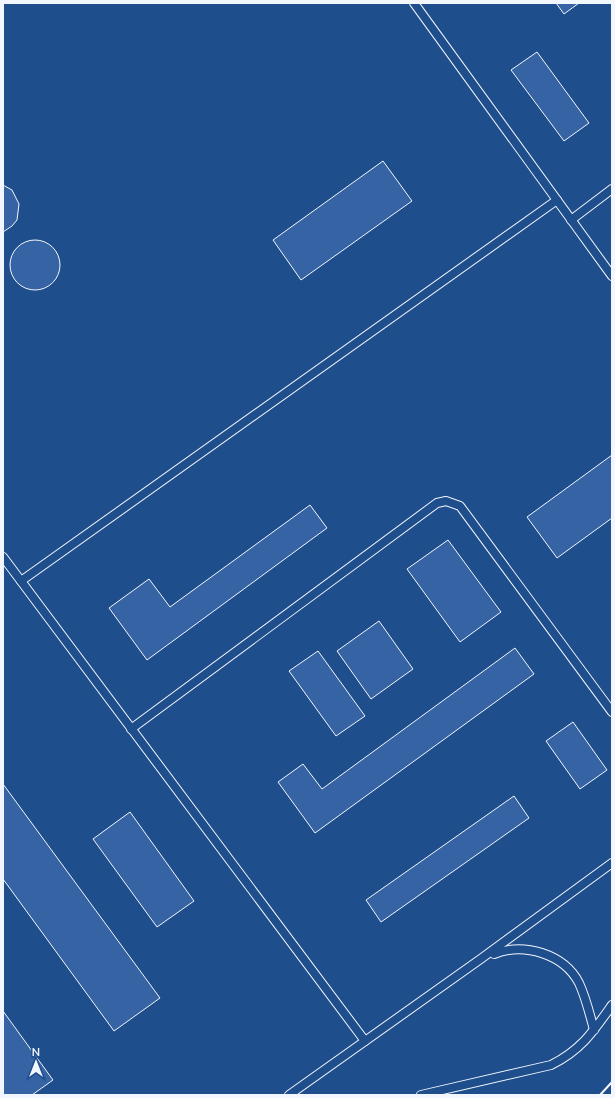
<svg xmlns="http://www.w3.org/2000/svg" width="615" height="1098" viewBox="0 0 615 1098" font-family="Mulish,sans-serif">
	<style>
		.building { fill: #3563a3; stroke: #f2f6ff }
		.lines { fill: none; stroke-linecap: round; stroke-linejoin: round }
		.lane-casing { stroke: #f2f6ff; stroke-width: 10 }
		.lane { stroke: #1f4e8c; stroke-width: 8 }
		.wall { stroke: #f2f6ff; stroke-width: 2 }
	</style>
	<rect width="100%" height="100%" fill="#1f4e8c"/>
	<g class="building">
		<path d="M556 3H579L564 14Z"/>
		<path d="M537 52 589 123 564 141 511 70Z"/>
		<path d="M383 161 412 201 301 280 273 240Z"/>
		<path d="M3 185 12 190 19 204 17 220 12 226 3 232Z"/>
		<circle cx="35" cy="265" r="25"/>
		<path d="M612 455V518L557 558 527 517Z"/>
		<path d="M310 505 327 528 147 660 109 608 149 579 170 607Z"/>
		<path d="M448 540 501 612 460 642 407 569Z"/>
		<path d="M379 621 413 669 371 699 337 651Z"/>
		<path d="M515 648 534 674 315 833 278 782 303 764 322 789Z"/>
		<path d="M318 651 365 716 336 736 289 671Z"/>
		<path d="M573 722 607 770 580 789 546 741Z"/>
		<path d="M3 784 160 998 114 1031 3 879Z"/>
		<path d="M514 796 529 818 381 922 366 900Z"/>
		<path d="M130 812 194 901 157 927 93 839Z"/>
		<path d="M3 1011 53 1080 32 1095H3Z"/>
	</g>
	<g class="lines">
		<defs>
			<g id="lane">
				<path d="M414 3 612 276"/>
				<path d="M571 220 612 189"/>
				<path d="M3 557 365 1041"/>
				<path d="M21 581 557 200"/>
				<path d="M131 729 437 503 446 501 460 506 612 712"/>
				<path d="M494 954C524 942 564 954 579 983 586 998 590 1015 594 1030"/>
				<path d="M289 1095 482 958 612 863"/>
				<path d="M421 1095 551 1065C581 1050 593 1032 612 1005"/>
			</g>
		</defs>
		<use href="#lane" class="lane-casing"/>
		<use href="#lane" class="lane"/>
		<path class="wall" d="M600 1095 612 1082"/>
	</g>
	<rect width="615" height="1098" fill="none" stroke="#f2f6ff" stroke-width="8"/>
	<g transform="translate(36 1062)" stroke="#1f4e8c" stroke-width="3" paint-order="stroke">
	<path d="M0-3L7 15L0 10L-7 15Z" fill="#f2f6ff"/>
	<text y="-6" font-size="11" font-weight="bold" text-anchor="middle" fill="#f2f6ff">N</text>
	</g>
</svg>
